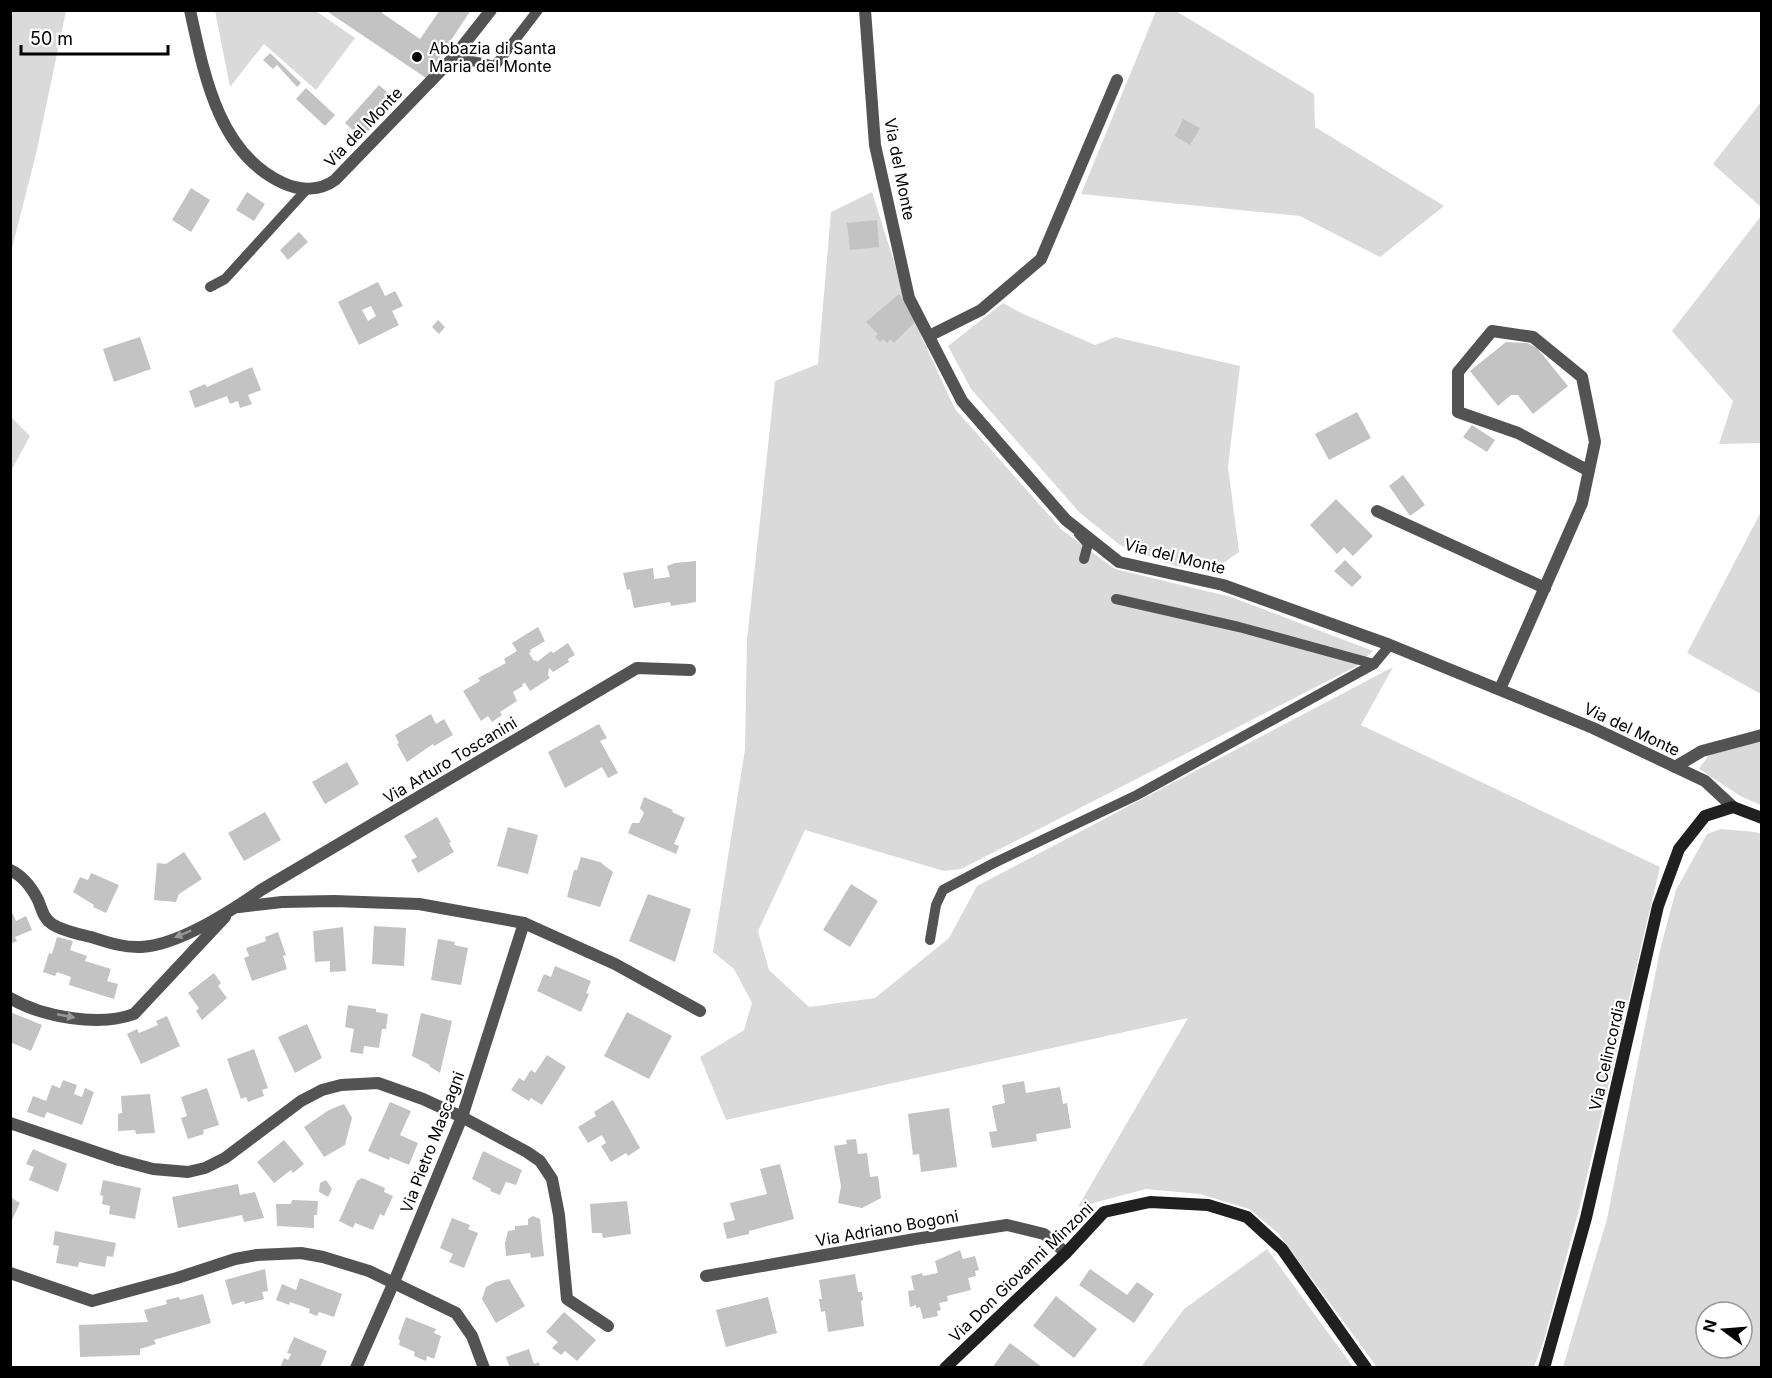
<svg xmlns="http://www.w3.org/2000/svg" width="1772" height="1378" viewBox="0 0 1772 1378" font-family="Inter,sans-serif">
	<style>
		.green { fill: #dadada; fill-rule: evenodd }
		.building { fill: #c3c3c3; fill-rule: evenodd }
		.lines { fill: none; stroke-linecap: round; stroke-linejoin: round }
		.lane { stroke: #535353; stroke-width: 10 }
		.street { stroke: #535353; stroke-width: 12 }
		.secondary { stroke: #202020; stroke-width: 12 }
		.oneway { fill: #989898 }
		.poi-dot { fill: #000; stroke: #fff; stroke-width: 2 }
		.labels { text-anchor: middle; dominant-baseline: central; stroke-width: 4.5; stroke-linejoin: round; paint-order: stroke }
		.poi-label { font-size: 16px; fill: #000; stroke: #fff; text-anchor: start }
		.street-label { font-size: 16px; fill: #000; stroke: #fff }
	</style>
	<rect width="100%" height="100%" fill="#fff"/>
	<g class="green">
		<path d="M11 10 66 11 36 154 11 252Z"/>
		<path d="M1174 10 1314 94 1315 127 1444 206 1380 257 1300 216 1081 194 1156 11Z"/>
		<path d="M215 11H316L355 38 316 90 264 44 230 87Z"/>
		<path d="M1761 102V207L1713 164Z"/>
		<path d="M872 192 896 268 922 338 955 409 1062 530 1115 569 1231 597 1373 651 1355 667 961 869 944 871 805 830 758 931 769 970 809 1007 875 998 949 938 977 886 1393 667 1361 725 1660 867 1579 1210 1544 1340 1534 1367H1377L1278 1233 1249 1209 1200 1194 1146 1189 1078 1207 1188 1018 726 1120 700 1057 744 1030 752 1003 734 969 713 952 745 749 747 640 775 381 818 364 831 212Z"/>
		<path d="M1761 216V443L1719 444 1733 401 1672 331Z"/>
		<path d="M1003 303 1019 312 1095 345 1115 337 1240 366 1228 467 1239 552 1212 571 1175 566 1120 545 1080 513 971 389 948 346Z"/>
		<path d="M11 417 30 436 11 471Z"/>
		<path d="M1761 512V694L1687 653Z"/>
		<path d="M1761 741V805L1742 797 1699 769 1709 755Z"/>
		<path d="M1721 829 1755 832 1761 834V1367H1563L1607 1219 1660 950 1676 890 1707 834ZM1706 1312H1742V1348H1706Z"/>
		<path d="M1267 1249 1353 1367H1141L1184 1309Z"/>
	</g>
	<g class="building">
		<path d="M325 10H384L382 13 420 39 440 10H471L426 78Z"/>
		<path d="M270 53 301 83 297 87 277 65 273 69 263 60Z"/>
		<path d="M379 85 396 100 362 138 345 123Z"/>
		<path d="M306 88 335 115 325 126 296 99Z"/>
		<path d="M1183 119 1200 128 1190 145 1175 136Z"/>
		<path d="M191 188 210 200 191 232 172 220Z"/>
		<path d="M247 192 265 204 254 221 236 210Z"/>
		<path d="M877 220 879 247 850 250 847 223Z"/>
		<path d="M299 232 308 242 288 260 280 250Z"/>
		<path d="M378 282 385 296 395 291 403 306 392 311 399 325 359 345 338 302ZM371 306 376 316 368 321 362 310Z"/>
		<path d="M899 294 918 319 894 343 890 339 887 343 883 339 880 342 875 337 878 334 866 322Z"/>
		<path d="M438 320 445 327 439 334 432 327Z"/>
		<path d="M140 337 151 369 114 382 103 349Z"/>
		<path d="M1506 342 1527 343 1537 348 1568 386 1533 414 1518 395H1511L1498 406 1470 371Z"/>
		<path d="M252 367 261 390 248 395 252 404 240 408 238 401 230 404 227 396 195 408 189 391 205 384 207 387Z"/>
		<path d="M1357 412 1371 438 1329 460 1315 434Z"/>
		<path d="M1472 425 1495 440 1487 452 1463 437Z"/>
		<path d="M1403 475 1425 505 1410 516 1389 486Z"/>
		<path d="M1336 499 1373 536 1353 556 1344 547 1337 554 1310 525Z"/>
		<path d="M1345 560 1362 577 1352 587 1334 571Z"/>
		<path d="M696 561V602L671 606 670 602 634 608 630 589 627 590 623 573 653 568 654 579 670 577 667 566 675 563Z"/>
		<path d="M538 627 545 641 530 650 531 652 529 653 534 661 536 660 537 662 551 651 553 653 568 643 575 655 568 659 569 662 553 672 549 668 548 675 550 678 530 691 525 683 522 684 523 686 513 692 517 701 500 712 502 715 492 722 488 716 481 721 463 691 480 681 478 678 506 663 504 659 517 651 512 643Z"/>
		<path d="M431 714 436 724 444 719 453 735 434 746 433 744 407 762 397 744 399 743 395 735Z"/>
		<path d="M599 724 607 738 600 741 618 773 608 778 602 767 565 788 548 752Z"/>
		<path d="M347 762 359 784 325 804 312 782Z"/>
		<path d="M644 797 673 810 672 812 685 818 674 844 679 846 676 854 628 833 632 823H639L644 813 640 808Z"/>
		<path d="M265 812 281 840 244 861 228 833Z"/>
		<path d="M437 817 451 842 449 843 454 852 418 873 411 860 417 857 404 836Z"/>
		<path d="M508 827 538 835 528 874 497 866Z"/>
		<path d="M184 852 202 879 179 894 176 902 154 900 157 863 166 864Z"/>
		<path d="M581 857 600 862 613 872 600 907 567 897 574 870H577Z"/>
		<path d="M91 873 119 885 106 913 93 907 94 905 73 892 80 877 88 880Z"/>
		<path d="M851 884 878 901 850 947 823 930Z"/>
		<path d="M648 894 691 909 675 962 629 941Z"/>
		<path d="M10 908 16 921 26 916 32 930 15 937 17 941 10 944Z"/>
		<path d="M374 926 406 928 404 966 372 964Z"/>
		<path d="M343 927 346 971 330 972V961L315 962 313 931Z"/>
		<path d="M278 932 286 955 283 956 287 969 252 981 244 958 249 956 246 948 266 941 265 937Z"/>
		<path d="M57 937 73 941 70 950 87 956 85 961 111 969 107 981 118 984 114 999 69 985 71 977 57 972 55 976 43 972 49 953 52 954Z"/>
		<path d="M438 939 455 942 454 945 468 948 461 985 431 980Z"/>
		<path d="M555 966 591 981 586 993 589 994 581 1012 537 991 544 974 551 977Z"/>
		<path d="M214 973 221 983 218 986 227 998 202 1020 196 1011 199 1008 188 993Z"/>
		<path d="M348 1005 376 1009V1012L388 1014 386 1029H382L379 1048 364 1046 363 1054 350 1052 354 1029 345 1027Z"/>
		<path d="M10 1012 42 1025 31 1051 10 1042Z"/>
		<path d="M627 1012 672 1036 649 1079 604 1056Z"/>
		<path d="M421 1013 452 1021 440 1073 429 1066 430 1065 412 1056Z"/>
		<path d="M167 1016 180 1046 141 1064 127 1034 137 1029 139 1033 158 1025 156 1021Z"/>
		<path d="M307 1024 322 1058 295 1073 278 1037Z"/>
		<path d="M254 1049 268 1088 262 1090 264 1096 248 1102 246 1097 241 1099 227 1059Z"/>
		<path d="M547 1055 566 1067 542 1105 531 1098 529 1101 511 1090 519 1078 524 1081 531 1070 535 1073Z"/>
		<path d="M63 1080 77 1085 74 1094 82 1097 85 1088 94 1092 82 1125 47 1112 44 1118 27 1112 33 1096 46 1101 52 1085 60 1088Z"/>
		<path d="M1024 1081 1026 1093 1060 1087 1063 1104 1067 1103 1071 1128 1036 1134 1037 1141 992 1148 989 1132 997 1131 992 1106 1005 1103 1002 1085Z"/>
		<path d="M207 1088 219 1125 203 1130 204 1134 188 1139 181 1118 187 1116 181 1097Z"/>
		<path d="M150 1094 155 1133 136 1134 135 1130 118 1131V1114L122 1113 121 1096Z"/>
		<path d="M613 1100 640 1148 628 1156 626 1153 611 1162 601 1146 606 1143 602 1135 588 1143 578 1127 596 1116 594 1112Z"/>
		<path d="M390 1102 411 1111 400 1135 418 1143 409 1165 390 1157 389 1160 368 1151Z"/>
		<path d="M344 1104 352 1118 345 1145 324 1157 304 1127 329 1110Z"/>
		<path d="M949 1108 957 1167 921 1172 919 1154 913 1155 908 1114Z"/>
		<path d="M856 1139 858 1154 867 1153 870 1177 878 1176 881 1198 862 1208 838 1203 841 1186 834 1146 847 1144 846 1140Z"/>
		<path d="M284 1140 304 1164 293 1173 291 1170 274 1183 257 1162Z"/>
		<path d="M33 1149 67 1164 58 1192 29 1180 34 1167 26 1164Z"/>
		<path d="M483 1151 522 1170 516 1185 506 1182 500 1195 490 1191 491 1189 472 1179Z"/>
		<path d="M780 1164 794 1219 749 1231V1234L727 1239 723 1223 735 1220 730 1203 767 1194 760 1169Z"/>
		<path d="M362 1178 385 1188 384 1192 393 1196 384 1216 380 1214 373 1230 355 1223 353 1228 339 1221 357 1181Z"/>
		<path d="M103 1180 141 1188 135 1219 109 1214 110 1206 102 1204 103 1196 100 1195Z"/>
		<path d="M326 1180 332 1189 328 1197 319 1192 320 1183Z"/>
		<path d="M238 1184 240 1195 255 1192 264 1218 244 1222 242 1215 178 1228 172 1197Z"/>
		<path d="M10 1197 20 1203 10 1224Z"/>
		<path d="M292 1200 318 1201 317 1215H314V1228L277 1226 276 1204H291Z"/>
		<path d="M627 1201 631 1234 603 1238 602 1233H592L590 1204Z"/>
		<path d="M533 1216 540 1219 544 1256 531 1258 530 1253 506 1256 505 1243 508 1231 515 1230V1226L528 1225V1219Z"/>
		<path d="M452 1218 470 1225 468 1229 478 1233 464 1268 449 1262 453 1254 440 1248Z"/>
		<path d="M55 1231 116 1243 113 1257 107 1256 105 1267 79 1262 78 1267 56 1263 59 1246 53 1245Z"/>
		<path d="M960 1250 963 1259 975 1256 979 1270 975 1271 976 1276 968 1278 971 1290 947 1296 948 1301 939 1303 941 1310 937 1311 938 1316 923 1319 920 1307 916 1308V1305L910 1307 908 1291 914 1290 911 1276 922 1273 923 1276 938 1273 935 1261Z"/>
		<path d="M265 1269 268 1291 262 1292 264 1299 245 1304 244 1301 232 1305 225 1280Z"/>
		<path d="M1090 1269 1127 1295 1137 1282 1154 1294 1134 1323 1079 1285Z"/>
		<path d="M855 1274 858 1292H862L863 1300 861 1301 864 1326 828 1332 825 1311 821 1312 819 1299H822L819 1280Z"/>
		<path d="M300 1278 342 1294 334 1317 319 1312 317 1316 309 1313 310 1309 290 1302 289 1305 276 1300 282 1284 296 1290Z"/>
		<path d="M509 1279 525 1306 496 1323 482 1299 486 1287 495 1282Z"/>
		<path d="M203 1294 211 1323 154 1340 156 1344 140 1349V1355L80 1357 79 1325 148 1322 144 1310 167 1304 166 1300 179 1297 180 1300Z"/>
		<path d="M1056 1296 1097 1329 1074 1358 1033 1326Z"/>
		<path d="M768 1297 777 1333 726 1347 716 1310Z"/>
		<path d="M564 1312 596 1340 577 1361 565 1351 561 1355 552 1348 558 1342 546 1332Z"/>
		<path d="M406 1317 436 1329 434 1333 441 1336 434 1359 427 1356 426 1361 414 1356 415 1352 399 1345 400 1340 398 1339Z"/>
		<path d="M294 1337 327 1351 320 1368H280L284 1358 288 1360 291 1354 287 1353Z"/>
		<path d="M1010 1343 1043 1368H992Z"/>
		<path d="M529 1349 534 1364 539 1362 540 1368H510L506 1357Z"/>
	</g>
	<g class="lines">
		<g class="lane">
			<path d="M454 57 495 66 538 10"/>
			<path d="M210 287 225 279 307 189"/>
			<path d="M1079 534 1088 544 1084 559"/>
			<path d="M1116 599 1239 627 1374 664 1390 645"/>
			<path d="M930 940 936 905 943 890 994 863 1137 795 1374 664"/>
		</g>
		<g class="street">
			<path d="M190 10C204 74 218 153 283 183 300 191 320 191 335 180L454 57 491 10"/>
			<path d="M865 10 875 145 909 298 962 401 1066 520 1119 562 1223 585 1390 645 1593 728 1705 781 1733 807"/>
			<path d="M929 336 981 310 1041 259 1117 80"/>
			<path d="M1377 511 1545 588"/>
			<path d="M1500 689 1582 503 1595 442 1582 377 1533 337 1492 331 1458 372V412L1518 433 1589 471"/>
			<path d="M1675 767 1702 751 1762 735"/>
			<path d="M10 870C23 876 32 888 38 900 42 909 43 918 52 924 63 931 78 934 91 937 107 942 124 948 141 947 178 945 231 911 261 890L637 668 690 670"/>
			<path d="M239 907 282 902 334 901 419 904 524 923 615 964 700 1011"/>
			<path d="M10 998C42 1017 99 1027 134 1014L225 917"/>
			<path d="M10 1123 119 1160 153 1169 188 1172 205 1168 225 1158 301 1101 322 1090 341 1085 378 1083 423 1099 462 1117 527 1152 540 1161 552 1179 559 1215 567 1299 608 1326"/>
			<path d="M10 1273 92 1301 177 1278 235 1259 257 1255 301 1253 323 1257 369 1271 456 1313 472 1336 484 1368"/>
			<path d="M706 1276 915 1239 1007 1225 1044 1234 1066 1253"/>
			<path d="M356 1368 394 1282 462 1117 524 923"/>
		</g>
		<g class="secondary">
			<path d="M945 1368 1066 1253 1104 1212 1150 1202 1208 1205 1247 1217 1282 1249 1366 1368"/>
			<path d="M1544 1368 1586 1218 1658 906 1679 849 1705 816 1733 807 1762 818"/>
		</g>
	</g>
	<defs><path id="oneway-solid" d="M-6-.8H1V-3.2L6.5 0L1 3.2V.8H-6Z" transform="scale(1.5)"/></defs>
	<g class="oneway">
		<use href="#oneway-solid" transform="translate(183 934) rotate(157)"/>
		<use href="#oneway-solid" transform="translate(66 1016) rotate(11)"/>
	</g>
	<circle class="poi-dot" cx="417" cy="57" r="6"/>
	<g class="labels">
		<g class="poi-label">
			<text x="429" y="48">Abbazia di Santa<tspan x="429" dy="18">Maria del Monte</tspan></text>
		</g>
		<g class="street-label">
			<text transform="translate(363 127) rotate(-46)">Via del Monte</text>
			<text transform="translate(900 169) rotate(79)">Via del Monte</text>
			<text transform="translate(1175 556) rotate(14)">Via del Monte</text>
			<text transform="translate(1632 729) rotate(25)">Via del Monte</text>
			<text transform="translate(450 760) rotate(-31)">Via Arturo Toscanini</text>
			<text transform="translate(1607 1055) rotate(-77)">Via Celincordia</text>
			<text transform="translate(432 1142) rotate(-69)">Via Pietro Mascagni</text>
			<text transform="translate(887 1228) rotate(-10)">Via Adriano Bogoni</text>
			<text transform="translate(1021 1272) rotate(-44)">Via Don Giovanni Minzoni</text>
		</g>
	</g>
	<rect width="1772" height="1378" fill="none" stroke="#000000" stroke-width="24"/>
	<g transform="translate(1724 1330) rotate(286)"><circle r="28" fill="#ffffff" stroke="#999999" stroke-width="1.5"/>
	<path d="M0-4.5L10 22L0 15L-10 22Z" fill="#000000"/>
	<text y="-9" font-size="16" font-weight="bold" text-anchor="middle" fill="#000000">N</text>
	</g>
	<path d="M21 45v9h147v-9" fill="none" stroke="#000000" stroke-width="3"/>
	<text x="30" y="45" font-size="18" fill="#000000" stroke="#ffffff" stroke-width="4.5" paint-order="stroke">50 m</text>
</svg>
